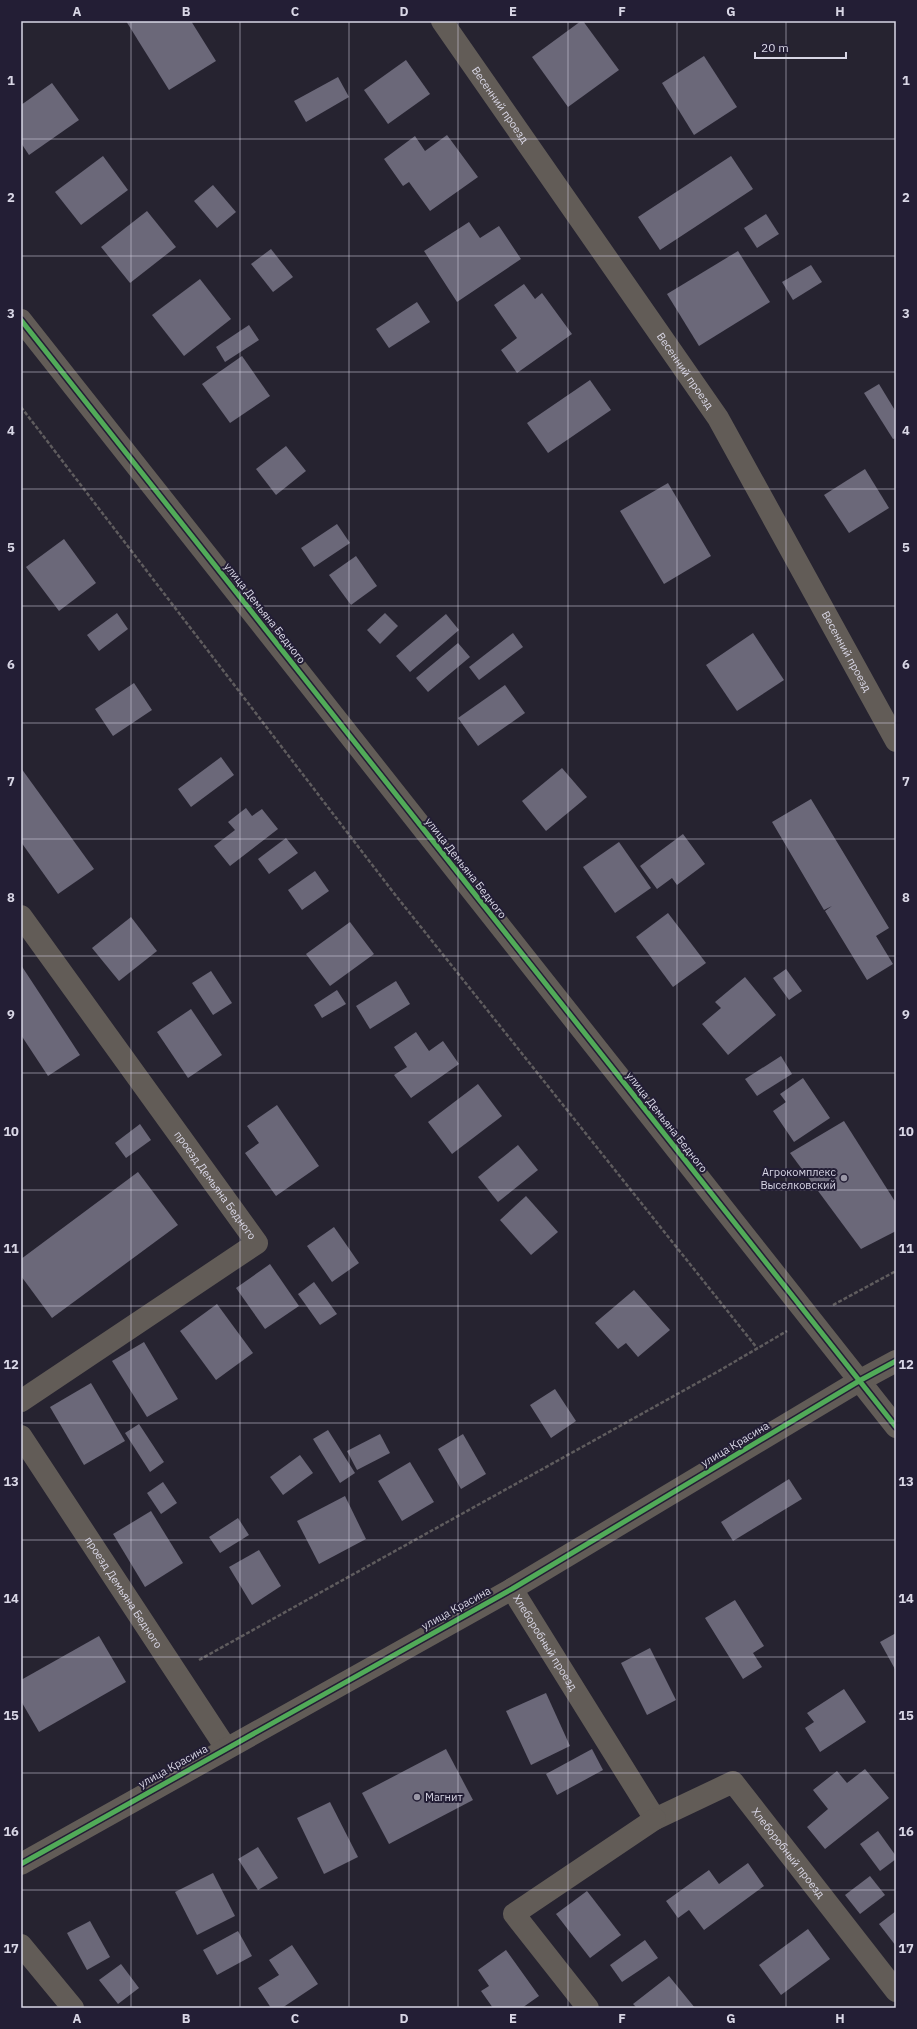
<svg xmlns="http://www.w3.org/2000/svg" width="917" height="2029" viewBox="0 0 917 2029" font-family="'IBM Plex Sans',sans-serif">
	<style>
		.building { fill: #6b6879 }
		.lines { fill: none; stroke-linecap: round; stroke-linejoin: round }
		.path { stroke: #5f5c5e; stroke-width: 2.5; stroke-dasharray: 4 2; stroke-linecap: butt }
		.minor { stroke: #625c57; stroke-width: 22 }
		.cycleway-casing { stroke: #231e35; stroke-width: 8 }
		.cycleway { stroke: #51ab58; stroke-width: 5 }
		.grid { fill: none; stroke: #d8d6e5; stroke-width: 1; stroke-opacity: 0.55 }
		.poi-dot { fill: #9a97a6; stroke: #231e35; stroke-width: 1.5 }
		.labels { text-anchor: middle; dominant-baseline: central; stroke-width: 4; stroke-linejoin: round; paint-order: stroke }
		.street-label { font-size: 11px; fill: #d8d6e5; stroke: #231e35 }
		.poi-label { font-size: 11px; fill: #d8d6e5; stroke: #231e35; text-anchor: end }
		.neatline { fill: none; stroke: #d8d6e5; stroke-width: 1.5 }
		.grid-label { font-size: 13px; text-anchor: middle; font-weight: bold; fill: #d8d6e5 }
	</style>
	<rect width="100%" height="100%" fill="#262330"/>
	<g class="building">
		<path d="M126 21H191L216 61 169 90Z"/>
		<path d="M581 21H583L619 70 568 107 532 57Z"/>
		<path d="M704 56 737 107 694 135 662 83Z"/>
		<path d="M406 60 430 94 388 124 364 90Z"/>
		<path d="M338 77 349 97 306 122 294 101Z"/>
		<path d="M52 83 79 120 29 155 21 143V105Z"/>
		<path d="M447 135 478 177 430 211 409 182 403 186 384 159 415 136 425 151Z"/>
		<path d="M103 156 128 190 81 225 55 192Z"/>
		<path d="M731 156 753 189 660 250 638 217Z"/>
		<path d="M213 185 236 212 217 228 194 201Z"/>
		<path d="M147 211 176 247 130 283 101 247Z"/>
		<path d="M766 214 779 234 757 248 744 228Z"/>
		<path d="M469 222 480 238 499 226 521 259 457 302 424 251Z"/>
		<path d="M271 249 293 277 273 292 251 264Z"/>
		<path d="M738 251 770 302 699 346 667 294Z"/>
		<path d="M811 265 822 282 793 300 782 282Z"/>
		<path d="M200 279 231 319 184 356 152 315Z"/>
		<path d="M524 284 535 299 542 293 572 334 517 373 501 350 517 338 494 305Z"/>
		<path d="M417 302 430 322 389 348 376 329Z"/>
		<path d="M249 325 259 340 225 362 216 347Z"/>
		<path d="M242 356 270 396 230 423 202 384Z"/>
		<path d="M590 380 611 410 548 453 527 423Z"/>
		<path d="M879 384 896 412V438L893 439 864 393Z"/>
		<path d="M286 446 306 471 276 495 256 469Z"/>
		<path d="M865 469 889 508 849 533 824 495Z"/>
		<path d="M668 483 711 556 664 584 620 511Z"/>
		<path d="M337 524 350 543 314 567 301 548Z"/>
		<path d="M64 539 96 583 59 611 26 567Z"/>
		<path d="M356 556 377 586 351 605 329 575Z"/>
		<path d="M117 613 128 629 99 651 87 635Z"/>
		<path d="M385 613 398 626 380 644 367 630Z"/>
		<path d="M446 614 459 630 410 672 396 656Z"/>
		<path d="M513 633 523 647 479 680 469 667Z"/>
		<path d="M753 633 784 680 737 711 706 665Z"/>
		<path d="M458 643 470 657 428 692 416 678Z"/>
		<path d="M134 683 152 710 113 736 95 709Z"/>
		<path d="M505 685 525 713 478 746 458 718Z"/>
		<path d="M221 757 234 775 191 807 178 789Z"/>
		<path d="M21 768 94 869 58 894 21 842Z"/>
		<path d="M562 768 587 797 546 831 522 801Z"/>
		<path d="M811 799 889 928 876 936 893 964 867 980 825 911 832 906 824 910 772 822Z"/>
		<path d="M246 808 252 816 262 809 278 829 230 866 214 846 235 830 228 822Z"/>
		<path d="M683 834 705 864 677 885 672 878 657 889 640 866Z"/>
		<path d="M286 838 298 853 269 874 258 859Z"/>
		<path d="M619 842 651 888 615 913 583 867Z"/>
		<path d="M315 871 329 891 302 910 288 890Z"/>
		<path d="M668 913 706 963 673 987 636 937Z"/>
		<path d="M131 917 157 951 119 981 92 948Z"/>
		<path d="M350 922 374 954 330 986 306 954Z"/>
		<path d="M21 965 80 1055 48 1076 21 1035Z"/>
		<path d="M786 969 802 991 789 1000 773 978Z"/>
		<path d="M211 971 232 1003 213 1015 192 983Z"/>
		<path d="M745 977 776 1015 728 1055 702 1024 721 1008 715 1002Z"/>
		<path d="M396 981 410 1004 370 1029 356 1006Z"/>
		<path d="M337 990 346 1004 322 1018 314 1005Z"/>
		<path d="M191 1009 222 1055 188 1078 157 1032Z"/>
		<path d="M416 1032 429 1051 443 1041 459 1064 411 1098 394 1075 407 1067 394 1047Z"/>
		<path d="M781 1056 792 1074 757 1096 745 1079Z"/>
		<path d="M803 1078 830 1118 794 1142 773 1111 786 1102 780 1094Z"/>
		<path d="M478 1084 502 1116 452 1154 428 1122Z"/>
		<path d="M277 1105 319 1166 276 1196 245 1153 259 1143 247 1126Z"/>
		<path d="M844 1121 896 1203V1231L861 1249 790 1153Z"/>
		<path d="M140 1124 151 1140 126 1158 115 1143Z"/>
		<path d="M518 1145 538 1170 498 1202 478 1177Z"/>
		<path d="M138 1172 178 1225 52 1318 21 1276V1259Z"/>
		<path d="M526 1196 558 1232 531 1255 500 1220Z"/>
		<path d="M334 1227 359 1263 332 1282 307 1246Z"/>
		<path d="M270 1264 299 1306 265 1329 236 1288Z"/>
		<path d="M314 1282 337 1314 320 1325 298 1294Z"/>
		<path d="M634 1290 670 1330 638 1357 626 1343 618 1349 595 1323Z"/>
		<path d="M217 1304 253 1353 216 1380 180 1331Z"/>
		<path d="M144 1342 178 1399 147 1417 112 1361Z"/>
		<path d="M91 1383 125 1441 84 1465 50 1407Z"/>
		<path d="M555 1389 576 1421 551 1438 530 1405Z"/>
		<path d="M139 1424 164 1462 150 1472 125 1433Z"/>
		<path d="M328 1430 355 1473 340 1483 313 1439Z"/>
		<path d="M380 1434 390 1453 357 1470 347 1451Z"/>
		<path d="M463 1434 486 1474 461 1489 438 1449Z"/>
		<path d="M300 1455 313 1473 283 1495 270 1477Z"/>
		<path d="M410 1462 434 1502 402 1521 378 1481Z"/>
		<path d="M789 1479 802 1499 733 1541 721 1522Z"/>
		<path d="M163 1482 177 1503 161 1514 147 1493Z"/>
		<path d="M345 1496 366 1539 319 1564 297 1521Z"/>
		<path d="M151 1511 183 1563 145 1587 113 1534Z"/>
		<path d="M238 1518 249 1535 220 1553 209 1537Z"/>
		<path d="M259 1550 281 1586 252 1605 229 1567Z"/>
		<path d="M735 1600 764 1646 753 1653 762 1667 743 1679 705 1618Z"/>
		<path d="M896 1633V1671L880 1642Z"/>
		<path d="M99 1636 126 1682 39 1732 21 1701V1680Z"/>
		<path d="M650 1648 676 1700 647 1715 621 1663Z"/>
		<path d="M844 1689 866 1722 820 1752 805 1728 814 1722 807 1713Z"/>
		<path d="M546 1693 570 1746 531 1765 506 1711Z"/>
		<path d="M446 1749 473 1800 389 1844 362 1793Z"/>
		<path d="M592 1749 603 1770 557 1795 546 1774Z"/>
		<path d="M865 1769 889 1798 825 1849 807 1827 828 1809 813 1790 837 1771 847 1783Z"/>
		<path d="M330 1802 358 1857 324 1874 297 1818Z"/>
		<path d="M878 1831 896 1856V1859L880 1871 860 1844Z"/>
		<path d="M258 1847 278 1878 258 1890 238 1859Z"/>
		<path d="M748 1863 764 1886 704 1930 689 1910 678 1918 666 1901 709 1870 719 1884Z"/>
		<path d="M213 1873 235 1916 197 1935 175 1892Z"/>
		<path d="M870 1876 885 1895 860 1914 845 1895Z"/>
		<path d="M587 1891 621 1935 590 1958 556 1914Z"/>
		<path d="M896 1911V1946L879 1924Z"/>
		<path d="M90 1921 110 1957 87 1970 67 1933Z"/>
		<path d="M808 1929 830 1959 781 1995 759 1965Z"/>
		<path d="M238 1931 252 1956 217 1975 203 1950Z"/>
		<path d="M645 1940 658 1958 622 1982 610 1965Z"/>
		<path d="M292 1945 318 1984 282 2008H271L258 1988 279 1975 269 1960Z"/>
		<path d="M506 1950 539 1996 522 2008H493L481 1991 489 1986 478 1970Z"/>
		<path d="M121 1964 139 1988 118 2004 99 1980Z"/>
		<path d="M669 1976 695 2008H637L633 2004Z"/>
	</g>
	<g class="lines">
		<g class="path">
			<path d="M21 407 393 892 757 1348"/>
			<path d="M833 1305 896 1271"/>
			<path d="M199 1660 717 1372 787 1331"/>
		</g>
		<g class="minor">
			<path id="s1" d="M442 21 718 418 896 741"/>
			<path d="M21 320 896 1427"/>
			<path id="s2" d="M21 916 257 1243 21 1401"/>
			<path id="s3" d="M21 1436 226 1748"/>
			<path id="s4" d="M512 1589 655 1819 733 1782 896 1991"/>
			<path d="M21 1864 512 1589 859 1381 896 1361"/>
			<path d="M21 1945 73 2008"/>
			<path d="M588 2008 514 1914 655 1819"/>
		</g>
		<defs>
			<g id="cycleway">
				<path d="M21 320 896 1427"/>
				<path d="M21 1864 512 1589 859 1381 896 1361"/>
			</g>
		</defs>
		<use href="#cycleway" class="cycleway-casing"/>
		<use href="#cycleway" class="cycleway"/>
	</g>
	<path class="grid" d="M131 21V2008M240 21V2008M349 21V2008M458 21V2008M568 21V2008M677 21V2008M786 21V2008M21 139H896M21 256H896M21 372H896M21 489H896M21 606H896M21 723H896M21 839H896M21 956H896M21 1073H896M21 1190H896M21 1306H896M21 1423H896M21 1540H896M21 1657H896M21 1773H896M21 1890H896"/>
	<g class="poi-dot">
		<circle cx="844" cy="1178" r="4"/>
		<circle cx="417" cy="1797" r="4"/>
	</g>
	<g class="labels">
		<g class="street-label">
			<text stroke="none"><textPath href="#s1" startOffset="102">Весенний проезд</textPath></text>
			<text stroke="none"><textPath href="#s1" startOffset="426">Весенний проезд</textPath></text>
			<text transform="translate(265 613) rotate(52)">улица Демьяна Бедного</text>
			<text stroke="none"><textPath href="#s1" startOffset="750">Весенний проезд</textPath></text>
			<text transform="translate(466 868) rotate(52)">улица Демьяна Бедного</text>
			<text transform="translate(667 1122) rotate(52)">улица Демьяна Бедного</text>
			<text stroke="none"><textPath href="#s2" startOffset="332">проезд Демьяна Бедного</textPath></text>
			<text transform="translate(735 1444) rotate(-31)">улица Красина</text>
			<text stroke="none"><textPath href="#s3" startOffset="187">проезд Демьяна Бедного</textPath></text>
			<text transform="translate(456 1608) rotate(-29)">улица Красина</text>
			<text stroke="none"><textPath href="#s4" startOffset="63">Хлеборобный проезд</textPath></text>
			<text transform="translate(173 1766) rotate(-29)">улица Красина</text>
			<text stroke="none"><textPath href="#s4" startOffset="447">Хлеборобный проезд</textPath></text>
		</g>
		<g class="poi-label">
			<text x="836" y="1172">Агрокомплекс<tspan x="836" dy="13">Выселковский</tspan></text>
			<text x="425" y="1797" text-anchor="start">Магнит</text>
		</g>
	</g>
	<rect width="917" height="2029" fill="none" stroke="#231e35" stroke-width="44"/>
	<path d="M755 52v6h91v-6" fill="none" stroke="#d8d6e5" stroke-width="2"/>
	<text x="761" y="52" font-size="12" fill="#d8d6e5" stroke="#231e35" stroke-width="3" paint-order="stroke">20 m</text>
	<rect x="22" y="22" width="873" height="1985" class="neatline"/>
	<g class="grid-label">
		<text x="77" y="16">A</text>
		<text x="186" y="16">B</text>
		<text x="295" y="16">C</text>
		<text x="404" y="16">D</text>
		<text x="513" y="16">E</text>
		<text x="622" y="16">F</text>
		<text x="731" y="16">G</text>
		<text x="840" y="16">H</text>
		<text x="11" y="85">1</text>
		<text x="906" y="85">1</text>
		<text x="11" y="202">2</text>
		<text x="906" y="202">2</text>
		<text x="11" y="318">3</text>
		<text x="906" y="318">3</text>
		<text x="11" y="435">4</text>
		<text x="906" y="435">4</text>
		<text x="11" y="552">5</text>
		<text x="906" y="552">5</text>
		<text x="11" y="669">6</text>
		<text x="906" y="669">6</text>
		<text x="11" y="786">7</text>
		<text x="906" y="786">7</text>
		<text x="11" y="902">8</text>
		<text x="906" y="902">8</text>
		<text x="11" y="1019">9</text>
		<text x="906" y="1019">9</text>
		<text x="11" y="1136">10</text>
		<text x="906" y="1136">10</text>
		<text x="11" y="1253">11</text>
		<text x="906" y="1253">11</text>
		<text x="11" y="1369">12</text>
		<text x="906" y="1369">12</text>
		<text x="11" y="1486">13</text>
		<text x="906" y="1486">13</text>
		<text x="11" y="1603">14</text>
		<text x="906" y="1603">14</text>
		<text x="11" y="1720">15</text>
		<text x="906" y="1720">15</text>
		<text x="11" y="1836">16</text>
		<text x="906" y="1836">16</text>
		<text x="11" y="1953">17</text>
		<text x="906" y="1953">17</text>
		<text x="77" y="2023">A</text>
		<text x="186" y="2023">B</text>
		<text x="295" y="2023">C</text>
		<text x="404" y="2023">D</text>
		<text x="513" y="2023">E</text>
		<text x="622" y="2023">F</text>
		<text x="731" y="2023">G</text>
		<text x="840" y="2023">H</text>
	</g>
</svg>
